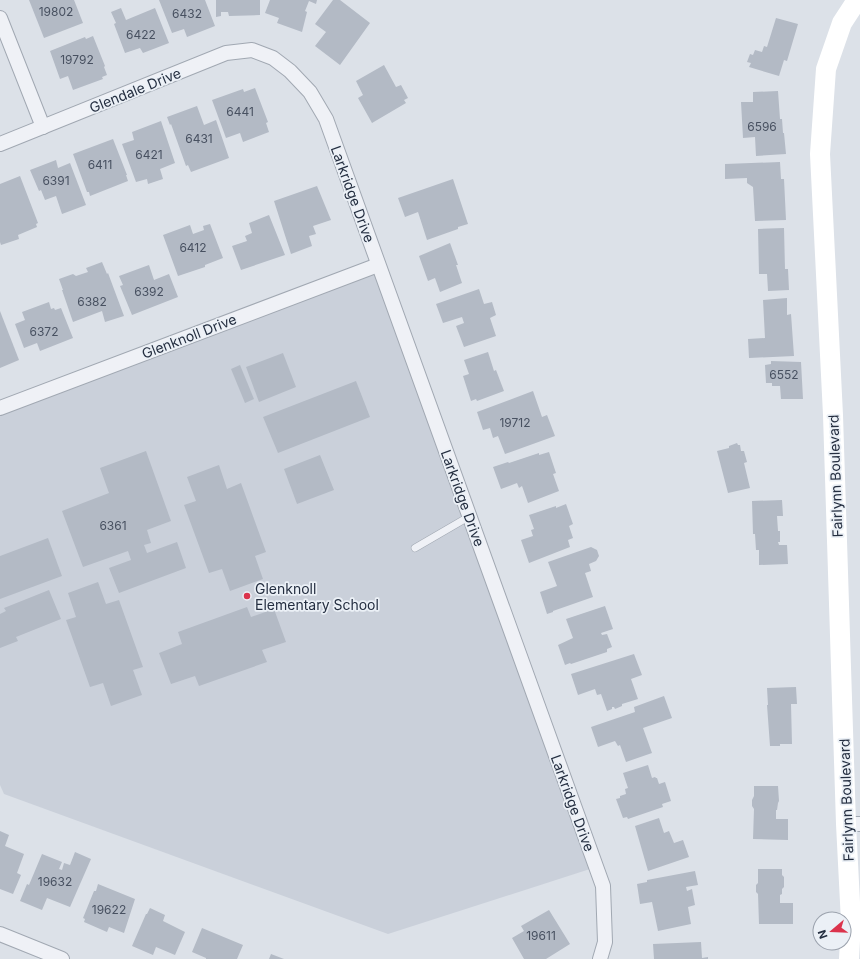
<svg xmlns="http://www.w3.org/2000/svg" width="860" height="959" viewBox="0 0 860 959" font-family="Inter,sans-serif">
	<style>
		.built { fill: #cad0da }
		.building { fill: #b3bac5 }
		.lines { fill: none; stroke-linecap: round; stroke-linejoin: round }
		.lane-casing { stroke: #a1a8b2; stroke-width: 8 }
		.street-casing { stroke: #a1a8b2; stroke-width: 16 }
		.lane { stroke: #eff1f6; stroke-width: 7 }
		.street { stroke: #eff1f6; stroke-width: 14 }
		.secondary { stroke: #fff; stroke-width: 20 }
		.poi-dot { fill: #db334c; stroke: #ebf0f6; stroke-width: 1.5 }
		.labels { text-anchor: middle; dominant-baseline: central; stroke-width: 3.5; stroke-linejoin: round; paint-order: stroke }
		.number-label { font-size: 12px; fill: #485161 }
		.street-label { font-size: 14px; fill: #242e40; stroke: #ebf0f6 }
		.poi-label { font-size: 14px; fill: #242e40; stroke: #ebf0f6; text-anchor: start }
	</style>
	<rect width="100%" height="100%" fill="#dce1e8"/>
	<path class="built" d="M378 265 590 869 388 934 4 794 0 785V408Z"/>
	<g class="building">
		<path d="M29 0H74L83 23 44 38Z"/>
		<path d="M159 0H205L215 26 187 37 184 29 172 33Z"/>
		<path d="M216 0H260V15L229 16 228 12H221V16L216 17Z"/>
		<path d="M270 0H317L316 4 309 1 305 11 307 12 302 32 277 23 279 18 265 13Z"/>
		<path d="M333 0H340L370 23 340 65 315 46 326 32 315 24Z"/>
		<path d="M121 8 126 20 155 8 169 43 143 53 140 48 125 53 114 24 116 23 111 12Z"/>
		<path d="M776 18 798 24 787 61 784 60 779 76 749 67 751 63 747 62 750 54 753 55 755 50 762 52 764 46 767 47Z"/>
		<path d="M93 36 105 66 104 67 107 75 102 77 103 79 73 90 68 76 60 79 50 51 85 37 86 39Z"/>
		<path d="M384 65 396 87 401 85 408 98 404 100 406 103 372 123 358 98 363 95 356 81Z"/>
		<path d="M255 88 268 122 266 123 269 132 243 142 240 133 226 138 212 100 243 89 244 92Z"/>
		<path d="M778 91 780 119H782L783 133H784L786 154 756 156 755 137 743 138 741 102H753V92Z"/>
		<path d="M197 106 204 125 216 120 229 158 191 172 188 165 186 166 171 124 170 125 167 117Z"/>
		<path d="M161 121 175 163 160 169 163 179 148 184 147 179 136 182 122 144 134 140 132 132Z"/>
		<path d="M113 139 127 175H126L128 181 90 196 89 192H87L73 154Z"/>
		<path d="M56 160 58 168 70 163 86 205 62 214 56 196 45 200 41 190 39 191 30 170Z"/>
		<path d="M780 162 781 179H784L786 220 755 221 753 187 747 183V178L725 179V164Z"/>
		<path d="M20 176 38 223 36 224 37 227 18 235 19 239 1 245 0 242V184Z"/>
		<path d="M453 179 468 224 458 227V229L427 240 418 212 405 217 398 198Z"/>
		<path d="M317 186 331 220 313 226 316 234 309 236 312 246 291 254 274 201Z"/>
		<path d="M269 215 285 255 241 270 232 246 247 241 245 236 252 233 249 223Z"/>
		<path d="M210 224 223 258 205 265V267L178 276 163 235 190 225 193 234 204 230 203 226Z"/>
		<path d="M784 228 785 269H788L789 290 768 291 767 274H759L758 229Z"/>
		<path d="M450 243 458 265H456L462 283 440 292 435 278 428 281 419 256Z"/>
		<path d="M102 262 107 274 108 273 124 316 105 322 102 311 73 322 62 290H63L59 279 73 274 76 276 88 272 86 268Z"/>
		<path d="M149 265 154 280 169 274 178 297 132 315 120 286 123 285 119 276Z"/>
		<path d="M479 289 484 304 492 302 496 315 490 318 496 336 464 347 456 326 464 323 462 317 443 323 436 304Z"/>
		<path d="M787 298V315L791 314 794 356 749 358 748 339 765 338 763 300Z"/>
		<path d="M49 302 51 309 54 308 55 310 61 308 73 338 40 351 37 343 24 348 15 324 25 320 22 312Z"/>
		<path d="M0 311 19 360 0 368Z"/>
		<path d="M488 352 494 371 496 370 504 391 477 401 476 399 471 401 463 376 469 374 464 360Z"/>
		<path d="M283 353 296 387 259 402 246 367Z"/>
		<path d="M771 361 801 362 803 399H781L780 386H772V383H766L765 365 771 364Z"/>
		<path d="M240 365 254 399 245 403 231 369Z"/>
		<path d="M356 381 370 417 278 453 263 417Z"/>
		<path d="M533 391 542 417 547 415 555 436 505 454 498 436 493 438 490 428 483 430 477 412Z"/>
		<path d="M737 443 738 445H740L741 451H744L747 462 744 463 750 488 728 493 717 451 729 448V446Z"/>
		<path d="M146 451 171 521 147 530 151 543 144 545 147 553 177 542 186 568 119 593 109 568 131 560 128 551 83 567 62 511 109 493 100 468Z"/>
		<path d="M549 452 556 473 553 474 559 491 528 503 522 486 519 488 517 483 501 489 493 467 508 462 509 463 539 453V455Z"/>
		<path d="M320 455 334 490 297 504 284 469Z"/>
		<path d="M219 465 227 489 241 483 266 552 255 556 263 579 230 591 222 569 209 573 184 505 196 501 187 477Z"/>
		<path d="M782 500 783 516H777L778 531H780V542H778L779 545H787L788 564 759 565V550H756L755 534H753L752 501Z"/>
		<path d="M566 504 573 524 569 526 573 538 568 540 570 547 529 563 521 540 533 536 531 530 534 529 529 515 556 506V508Z"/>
		<path d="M48 538 62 576 0 599V556Z"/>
		<path d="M591 547 597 550 599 556 596 561 589 564 591 571 585 573 593 597 553 611V612L547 614 540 592 557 586 548 562Z"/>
		<path d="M98 582 106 604 119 600 143 667 133 670 142 695 111 706 103 683 90 687 66 620 76 617 68 593Z"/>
		<path d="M49 590 61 619 16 637 18 641 0 648V614L6 611 4 608Z"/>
		<path d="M605 606 613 629 601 633 602 635 607 634 612 647 607 649V652L571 664 570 663 565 665 558 645 573 638 566 619Z"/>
		<path d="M247 607 251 617 274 609 286 642 262 650 267 662 199 686 195 676 171 684 159 653 182 644 178 632Z"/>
		<path d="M634 654 642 675 631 679 638 699 622 704V706L615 709 614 707H612V709L607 711 601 694 597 695 595 689 578 695 571 674Z"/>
		<path d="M796 687 797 704H791L792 744H780V746H770L767 705H768L767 688Z"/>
		<path d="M664 696 672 718 643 728 652 753 626 762 620 745 618 746 615 741 598 747 591 727 635 712 634 707Z"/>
		<path d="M648 765 652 778 655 777 656 778H657L659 784 665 782 671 801 662 804 663 807 628 819 627 817 623 818 616 799 620 798V796L626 794 625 789 628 788 623 773Z"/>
		<path d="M754 786H778L779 801 778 803 777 810H776V819H788V840L753 839 754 809 752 806V800L754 796Z"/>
		<path d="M659 818 664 833 669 831 674 843 683 840 689 857 648 871 635 826Z"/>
		<path d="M0 831 9 835 5 846 24 854 17 873 21 875 13 894 0 889Z"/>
		<path d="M75 852 91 859 70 907 47 898 42 910 20 901 27 884 29 885 42 854 62 862 59 869 62 870 64 863 70 865Z"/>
		<path d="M758 869H782V875L784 877V887L782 889V894L780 895V903H793V924H759L758 894 756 892V885L758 883Z"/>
		<path d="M695 871 698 885 686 887 687 891 692 889 695 905 688 907 691 924 658 931 652 902 640 904 637 884 647 882V880Z"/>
		<path d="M98 884 135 899 124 933 109 927 107 932 84 922 85 919 83 918 94 891H96Z"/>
		<path d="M150 908 165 915 163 921 185 932 175 955 156 947 153 955 132 946 146 914H147Z"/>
		<path d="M549 910 570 944 546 959H524L512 938 524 931 521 926Z"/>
		<path d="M202 928 243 945 237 959H206V958L192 952Z"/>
		<path d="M701 942 702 958 708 957V959H654L653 944Z"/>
		<path d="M271 954 284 959H269Z"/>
	</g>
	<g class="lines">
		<defs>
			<path id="lane" d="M415 548 470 516"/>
			<g id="street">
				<path d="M0 18 43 127"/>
				<path d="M0 144 226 53 252 50 273 58 290 71 310 92 326 119 603 886 605 942 600 959"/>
				<path d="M0 408 378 265"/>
				<path d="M846 824H860"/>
				<path d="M0 934 62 959"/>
			</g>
		</defs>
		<use href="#lane" class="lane-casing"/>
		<use href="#street" class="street-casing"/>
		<use href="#lane" class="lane"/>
		<use href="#street" class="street"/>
		<path class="secondary" d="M849 959 851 922 846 824 833 415 820 154 826 69 842 23 857 0"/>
	</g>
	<circle class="poi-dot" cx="247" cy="596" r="4"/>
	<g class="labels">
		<g class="number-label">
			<text x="56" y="11">19802</text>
			<text x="187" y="13">6432</text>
			<text x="141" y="34">6422</text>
			<text x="77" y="59">19792</text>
			<text x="240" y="111">6441</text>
			<text x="762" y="126">6596</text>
			<text x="199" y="138">6431</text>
			<text x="149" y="154">6421</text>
			<text x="100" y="164">6411</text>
			<text x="56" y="180">6391</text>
			<text x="193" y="247">6412</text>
			<text x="149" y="291">6392</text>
			<text x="92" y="301">6382</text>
			<text x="44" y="331">6372</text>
			<text x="784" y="374">6552</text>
			<text x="515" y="422">19712</text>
			<text x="113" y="525">6361</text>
			<text x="55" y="881">19632</text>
			<text x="109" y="909">19622</text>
			<text x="541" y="935">19611</text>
		</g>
		<g class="street-label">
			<text transform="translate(135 90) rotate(-22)">Glendale Drive</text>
			<text transform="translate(353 194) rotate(70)">Larkridge Drive</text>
			<text transform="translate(189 336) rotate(-21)">Glenknoll Drive</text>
			<text transform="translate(835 476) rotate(-92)">Fairlynn Boulevard</text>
			<text transform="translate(463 498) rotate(70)">Larkridge Drive</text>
			<text transform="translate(846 800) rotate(-92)">Fairlynn Boulevard</text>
			<text transform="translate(573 803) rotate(70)">Larkridge Drive</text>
		</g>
		<g class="poi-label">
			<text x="255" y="588">Glenknoll<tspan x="255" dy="16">Elementary School</tspan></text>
		</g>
	</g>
	<g transform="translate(832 931) rotate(251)"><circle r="19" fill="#ebf0f6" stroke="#9ba2ad"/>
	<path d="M0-3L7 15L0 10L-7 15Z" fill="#db334c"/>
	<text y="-6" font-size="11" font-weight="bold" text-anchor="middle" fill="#242e40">N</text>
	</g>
</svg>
